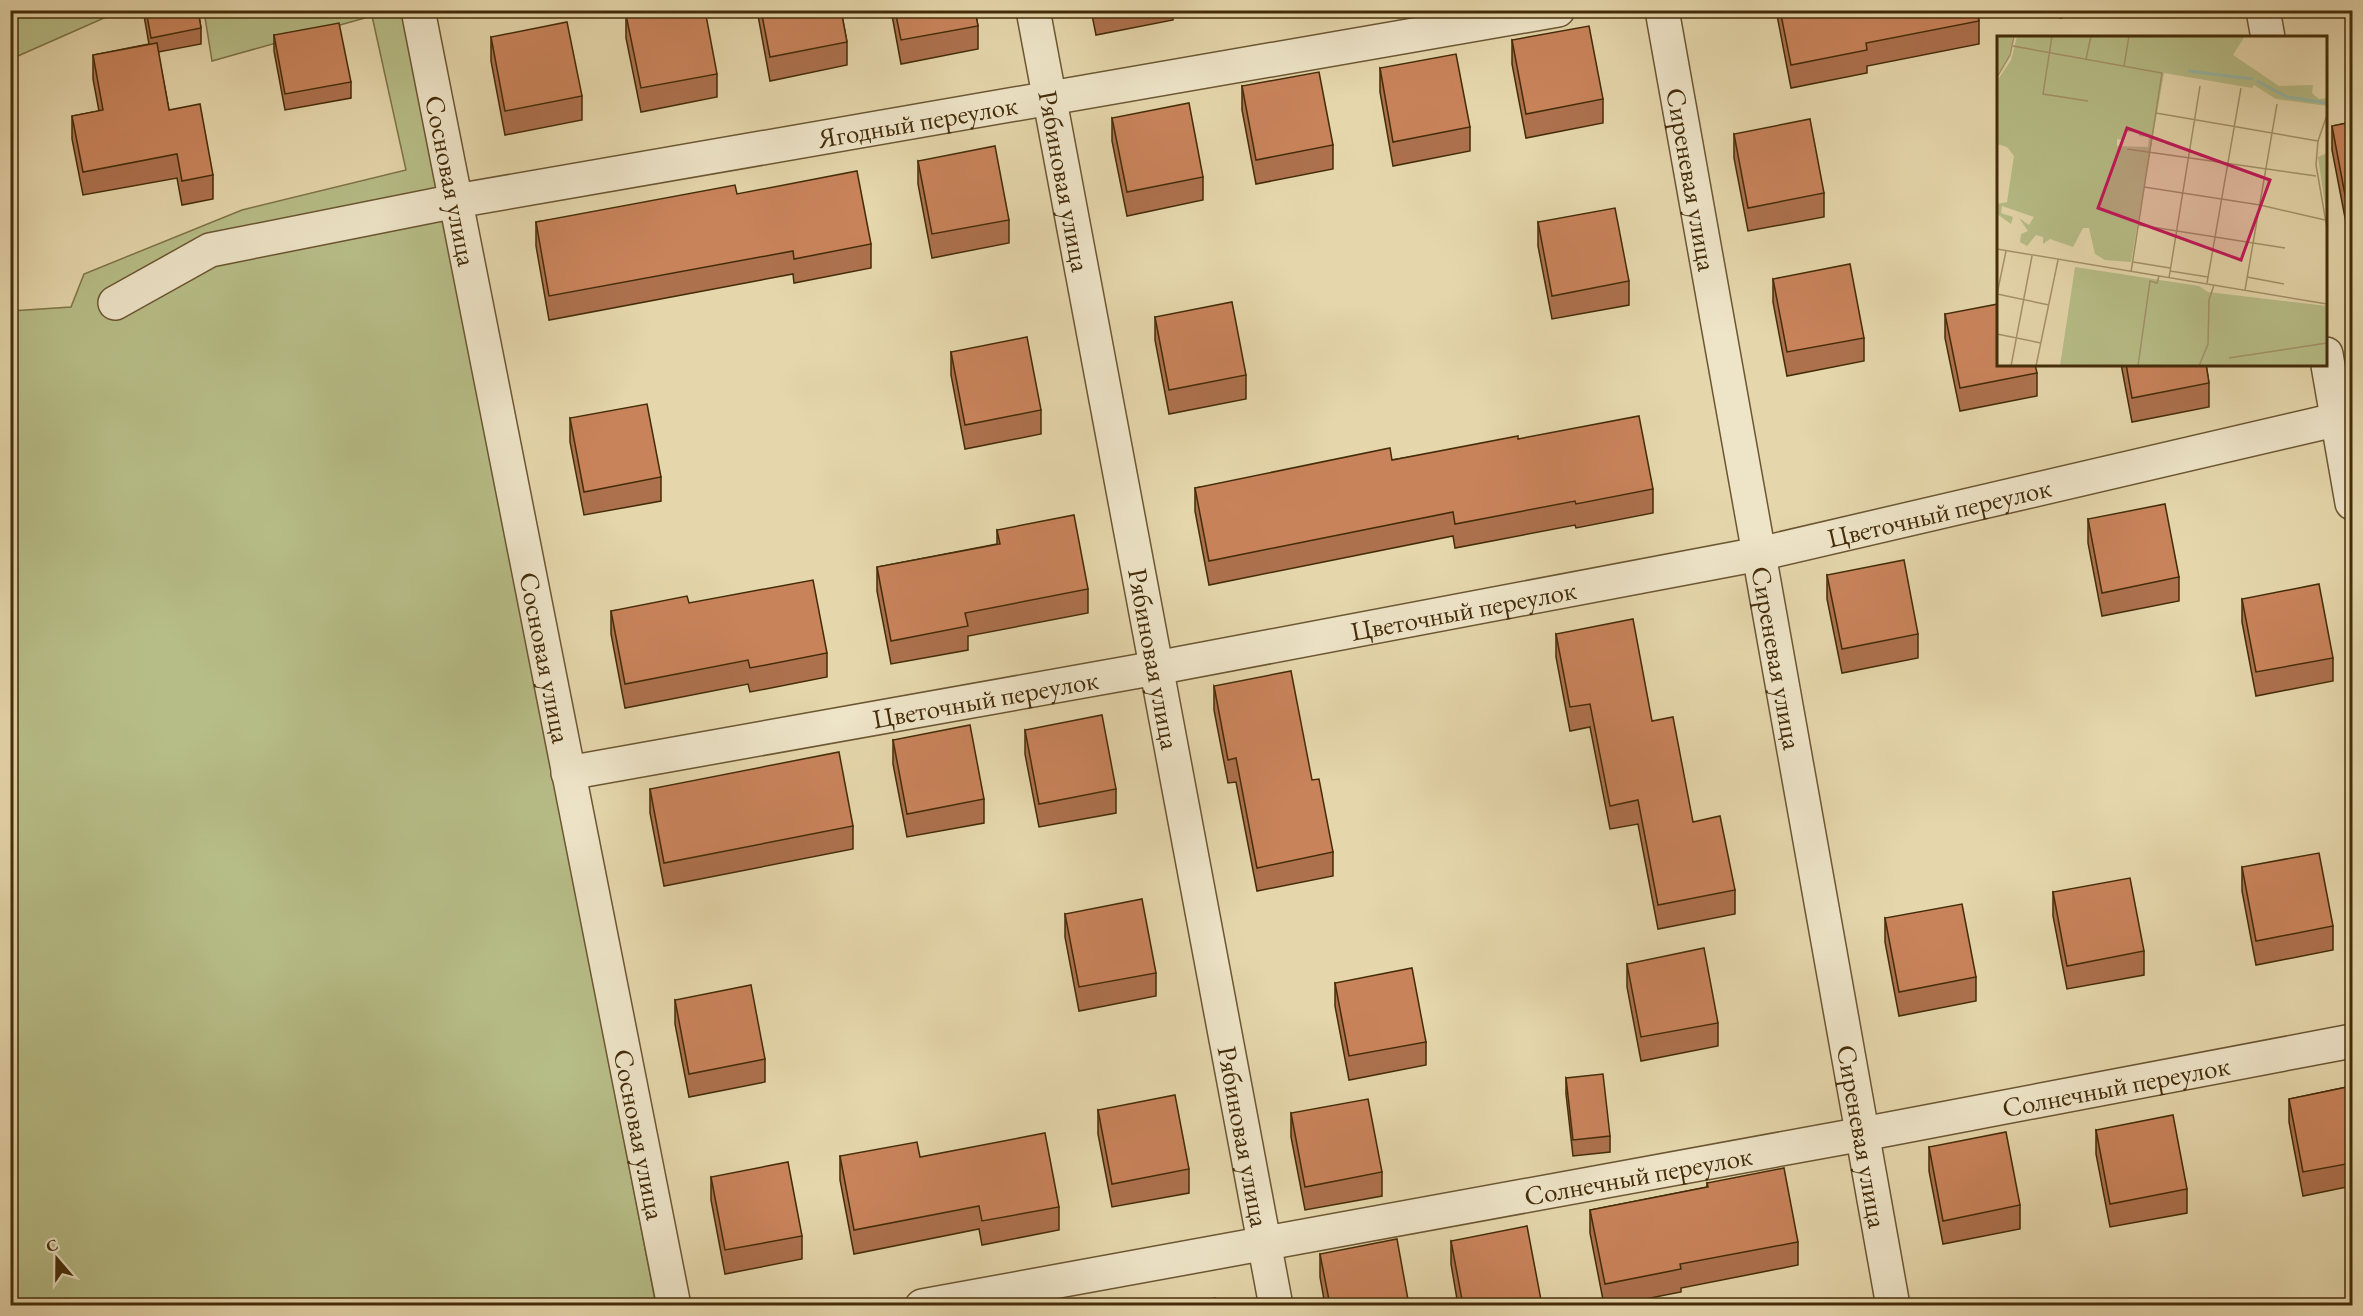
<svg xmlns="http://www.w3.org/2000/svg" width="2363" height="1316" viewBox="0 0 2363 1316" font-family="'EB Garamond',serif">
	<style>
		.green { fill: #b7bd87; stroke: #7e7448; stroke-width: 1.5 }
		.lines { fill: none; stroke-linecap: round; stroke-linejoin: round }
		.minor-casing { stroke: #6c5632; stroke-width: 36 }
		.minor { stroke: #eee4c8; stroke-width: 33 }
		.wall { fill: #ad714e; stroke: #442c09; stroke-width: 1.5 }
		.building { fill: #c9835b; stroke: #442c09; stroke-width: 1.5 }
		.labels { text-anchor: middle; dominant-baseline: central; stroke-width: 4.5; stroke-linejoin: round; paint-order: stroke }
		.street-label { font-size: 27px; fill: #442c09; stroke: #eee4c8 }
		.inset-river { fill: none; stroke: #96b9a9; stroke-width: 3 }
		.inset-road { fill: none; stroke: #a5926a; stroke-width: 1.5 }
		.view { fill: #c2185b; fill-opacity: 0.15; stroke: #c2185b; stroke-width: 3 }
		.inset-edge { fill: none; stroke: #442c09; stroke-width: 3 }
	</style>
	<rect width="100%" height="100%" fill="#e5d6ab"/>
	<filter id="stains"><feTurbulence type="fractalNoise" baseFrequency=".00333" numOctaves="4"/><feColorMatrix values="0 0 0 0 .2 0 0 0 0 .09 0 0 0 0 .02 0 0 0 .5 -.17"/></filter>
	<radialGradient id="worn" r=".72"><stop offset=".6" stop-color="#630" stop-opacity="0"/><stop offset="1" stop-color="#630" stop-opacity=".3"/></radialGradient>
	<g class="green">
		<path d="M11 10H120V11L11 59Z"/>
		<path d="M204 11H406L656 1305 11 1306V311L71 307 84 274 242 210 406 170 372 16 212 61Z"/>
	</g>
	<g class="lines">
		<defs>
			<g id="minor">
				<path id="s1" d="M418 10 674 1306"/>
				<path id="s2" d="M1033 10 1276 1306"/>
				<path id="s3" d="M1662 10 1893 1306"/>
				<path d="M2263 10 2268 38"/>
				<path id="s4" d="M115 303 210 250 456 201 1558 10"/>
				<path d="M2326 354 2352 503"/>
				<path id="s5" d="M568 773 1156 668 1759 554 2352 416"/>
				<path id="s6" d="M922 1306 1863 1134 2352 1041"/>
			</g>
		</defs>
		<use href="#minor" class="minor-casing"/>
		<use href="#minor" class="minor"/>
	</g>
	<g class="wall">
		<path d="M143 10H198L201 28V44L158 52 169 110 213 175V199L182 205 177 178 83 195 72 139V116L99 111 93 79V55L149 44Z"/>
		<path d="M757 10H841L847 42V65L770 81Z"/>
		<path d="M891 10H975L978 26V49L901 64Z"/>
		<path d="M1091 10H1173V20L1096 35Z"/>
		<path d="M1776 10H1977L1979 21V44L1867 66V73L1791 88Z"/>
		<path d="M2058 10H2096L2060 18Z"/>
		<path d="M626 15 717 74V97L641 112 626 38Z"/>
		<path d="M274 35 351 82V98L285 110 274 51Z"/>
		<path d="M491 37 582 96V120L505 135 491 61Z"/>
		<path d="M1512 40 1603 99V123L1526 138 1512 64Z"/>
		<path d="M1380 68 1470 127V151L1393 166 1380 92Z"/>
		<path d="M1242 86 1333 145V169L1256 184 1242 110Z"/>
		<path d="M1112 118 1203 177V200L1127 216 1112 141Z"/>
		<path d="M2352 122V222L2346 223 2332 150V126Z"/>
		<path d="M1734 134 1824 193V217L1748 231 1734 158Z"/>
		<path d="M918 161 1009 220V243L932 258 918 184Z"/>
		<path d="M737 194 871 244V268L794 283 793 274 549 320 536 246V222Z"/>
		<path d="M1538 222 1629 281V305L1552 319 1538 246Z"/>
		<path d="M1773 279 1864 338V361L1787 376 1773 302Z"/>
		<path d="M1945 314 2037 373V396L1960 411 1945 338Z"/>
		<path d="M1155 317 1246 375V399L1169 414 1155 340Z"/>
		<path d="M951 352 1041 410V434L965 449 951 375Z"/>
		<path d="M2121 364H2206L2209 383V407L2132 422Z"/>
		<path d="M570 418 661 477V501L584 515 570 442Z"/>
		<path d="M1518 439 1653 489V513L1576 528 1575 525 1455 548 1453 536 1209 585 1195 511V488L1392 460Z"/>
		<path d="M2088 519 2179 577V601L2102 616 2088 543Z"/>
		<path d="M997 530 1088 589V613L968 636V650L891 664 877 591V567L997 544Z"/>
		<path d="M1827 575 1918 634V658L1842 673 1827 599Z"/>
		<path d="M2242 599 2333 658V681L2256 696 2242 622Z"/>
		<path d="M689 603 827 653V677L750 692 748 684 625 708 611 634V611Z"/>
		<path d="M1556 634 1652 721 1693 822 1735 890V914L1658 929 1638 824 1610 829 1590 727 1570 731 1556 657Z"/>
		<path d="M1214 686 1333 852V876L1257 891 1236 782 1228 783 1214 710Z"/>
		<path d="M1025 730 1116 789V813L1039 827 1025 754Z"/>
		<path d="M893 740 984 799V823L907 837 893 764Z"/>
		<path d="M650 789 853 826V849L664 886 650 813Z"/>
		<path d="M2242 867 2333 926V950L2256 965 2242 891Z"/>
		<path d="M2053 892 2144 951V975L2067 989 2053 916Z"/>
		<path d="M1065 914 1156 973V996L1079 1011 1065 937Z"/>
		<path d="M1885 918 1976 977V1001L1899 1016 1885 942Z"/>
		<path d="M1627 964 1718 1023V1046L1641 1061 1627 987Z"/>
		<path d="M1335 983 1426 1042V1065L1349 1080 1335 1006Z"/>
		<path d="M675 1000 765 1059V1082L689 1097 675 1024Z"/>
		<path d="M1566 1078 1610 1136V1152L1573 1156 1566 1094Z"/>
		<path d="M2352 1086V1186L2303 1196 2289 1122V1099Z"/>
		<path d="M1098 1110 1189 1169V1193L1112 1207 1098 1134Z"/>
		<path d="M1291 1113 1382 1172V1196L1305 1210 1291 1137Z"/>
		<path d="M2096 1130 2187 1189V1213L2110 1227 2096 1154Z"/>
		<path d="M1929 1147 2020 1205V1229L1943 1244 1929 1171Z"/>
		<path d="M840 1156 920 1157 1059 1207V1230L982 1245 979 1229 854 1254 840 1180Z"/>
		<path d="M711 1177 802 1236V1259L725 1274 711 1200Z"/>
		<path d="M1707 1183 1798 1242V1265L1681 1288V1292L1615 1305H1604L1590 1233V1210L1707 1187Z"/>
		<path d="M1451 1241 1541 1300V1305H1458L1451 1264Z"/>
		<path d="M1320 1254 1409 1305H1325L1320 1277Z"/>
	</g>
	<g class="building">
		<path d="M146 10H198L201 28 151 38Z"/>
		<path d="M649 10H705L717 74 641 88 626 15Z"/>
		<path d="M761 10H841L847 42 770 57Z"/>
		<path d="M895 10H975L978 26 901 40Z"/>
		<path d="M1780 10H1977L1979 21 1866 43 1867 50 1791 65Z"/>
		<path d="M567 22 582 96 505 111 491 37Z"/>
		<path d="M339 23 351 82 285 94 274 35Z"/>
		<path d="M1589 26 1603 99 1526 114 1512 40Z"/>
		<path d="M157 43 169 110 200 104 213 175 182 181 177 154 83 172 72 116 103 110 93 55Z"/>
		<path d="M1456 54 1470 127 1393 142 1380 68Z"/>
		<path d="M1319 72 1333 145 1256 160 1242 86Z"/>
		<path d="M1189 103 1203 177 1127 192 1112 118Z"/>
		<path d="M1810 119 1824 193 1748 208 1734 134Z"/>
		<path d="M2352 122V198L2346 200 2332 126Z"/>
		<path d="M995 146 1009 220 932 234 918 161Z"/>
		<path d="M857 171 871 244 794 259 793 251 549 296 536 222 735 185 737 194Z"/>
		<path d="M1615 208 1629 281 1552 296 1538 222Z"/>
		<path d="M1850 264 1864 338 1787 352 1773 279Z"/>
		<path d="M1232 302 1246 375 1169 390 1155 317Z"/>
		<path d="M1998 304V364H2035L2037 373 1960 388 1945 314Z"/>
		<path d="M1027 337 1041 410 965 425 951 352Z"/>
		<path d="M2126 364H2206L2209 383 2132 398Z"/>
		<path d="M647 404 661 477 584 492 570 418Z"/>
		<path d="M1639 416 1653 489 1576 504 1575 501 1455 524 1453 512 1209 561 1195 488 1390 448 1392 460 1518 436V439Z"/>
		<path d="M2165 504 2179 577 2102 593 2088 519Z"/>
		<path d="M1074 515 1088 589 965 613 968 626 891 641 877 567 1000 544 997 530Z"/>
		<path d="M1904 560 1918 634 1842 649 1827 575Z"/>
		<path d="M813 580 827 653 750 668 748 660 625 684 611 611 687 596 689 603Z"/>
		<path d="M2319 584 2333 658 2256 672 2242 599Z"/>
		<path d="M1633 619 1652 721 1673 717 1693 822 1720 816 1735 890 1658 905 1638 800 1610 806 1590 704 1570 707 1556 634Z"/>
		<path d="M1291 671 1312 780 1319 779 1333 852 1257 868 1236 758 1228 760 1214 686Z"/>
		<path d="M1102 715 1116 789 1039 804 1025 730Z"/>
		<path d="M970 725 984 799 907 814 893 740Z"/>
		<path d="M839 752 853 826 664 863 650 789Z"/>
		<path d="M2319 853 2333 926 2256 941 2242 867Z"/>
		<path d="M2130 878 2144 951 2067 966 2053 892Z"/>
		<path d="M1142 899 1156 973 1079 987 1065 914Z"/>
		<path d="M1962 904 1976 977 1899 992 1885 918Z"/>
		<path d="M1704 948 1718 1023 1641 1037 1627 964Z"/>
		<path d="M1412 968 1426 1042 1349 1056 1335 983Z"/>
		<path d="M751 985 765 1059 689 1074 675 1000Z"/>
		<path d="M1603 1074 1610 1136 1573 1140 1566 1078Z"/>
		<path d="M2352 1086V1163L2303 1172 2289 1099Z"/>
		<path d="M1175 1095 1189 1169 1112 1184 1098 1110Z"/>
		<path d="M1368 1099 1382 1172 1305 1187 1291 1113Z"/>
		<path d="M2173 1115 2187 1189 2110 1204 2096 1130Z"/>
		<path d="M2006 1132 2020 1205 1943 1221 1929 1147Z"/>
		<path d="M1045 1133 1059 1207 982 1221 979 1206 854 1230 840 1156 917 1142 920 1157Z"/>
		<path d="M788 1162 802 1236 725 1250 711 1177Z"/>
		<path d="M1784 1168 1798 1242 1680 1264 1681 1269 1605 1284 1590 1210 1708 1187 1707 1183Z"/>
		<path d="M1527 1226 1541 1300 1511 1305H1463L1451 1241Z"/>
		<path d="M1397 1239 1409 1305H1330L1320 1254Z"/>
		<path d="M1215 1298 1216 1305H1175Z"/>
	</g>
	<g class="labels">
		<g class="street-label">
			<text stroke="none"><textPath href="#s4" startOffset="828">Ягодный переулок</textPath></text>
			<text stroke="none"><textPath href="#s2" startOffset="174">Рябиновая улица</textPath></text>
			<text stroke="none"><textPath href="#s3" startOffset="172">Сиреневая улица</textPath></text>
			<text stroke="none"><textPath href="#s1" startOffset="174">Сосновая улица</textPath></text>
			<text stroke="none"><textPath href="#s5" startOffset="1396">Цветочный переулок</textPath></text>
			<text stroke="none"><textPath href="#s5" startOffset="910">Цветочный переулок</textPath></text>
			<text stroke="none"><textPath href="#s1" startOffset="660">Сосновая улица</textPath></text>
			<text stroke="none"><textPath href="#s2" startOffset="660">Рябиновая улица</textPath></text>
			<text stroke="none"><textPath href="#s3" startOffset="658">Сиреневая улица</textPath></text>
			<text stroke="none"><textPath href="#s5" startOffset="424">Цветочный переулок</textPath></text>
			<text stroke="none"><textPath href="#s6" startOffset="1214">Солнечный переулок</textPath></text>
			<text stroke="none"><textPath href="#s1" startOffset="1146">Сосновая улица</textPath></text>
			<text stroke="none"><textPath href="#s2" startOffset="1146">Рябиновая улица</textPath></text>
			<text stroke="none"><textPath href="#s3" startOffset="1144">Сиреневая улица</textPath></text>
			<text stroke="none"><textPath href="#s6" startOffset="728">Солнечный переулок</textPath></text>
		</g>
	</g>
	<g transform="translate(1997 36)">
		<rect width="330" height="330" fill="#e5d6ab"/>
		<path d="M0 0H16L12 19 0 39ZM20 0H248L236 19 282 50 316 49 315 57 322 63 330 62V70L279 63 257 49 255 52 167 37 134 226 108 224 98 218 92 192H86L76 211 53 203 46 208V201L39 199 30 210 23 206 24 198 31 195 22 182 32 189 37 181 5 170 4 177 16 181 14 188 0 178V168L10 166 17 120 10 111 0 108V45L14 24ZM142 95V100L152 101 151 111 120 110V103L127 104 129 96ZM330 117V182L321 121ZM78 231 202 250 211 256 330 270V330H63Z" fill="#b7bd87" fill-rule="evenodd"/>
		<path class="inset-river" d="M191 35 256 43M260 45 290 61 330 67"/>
		<path class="inset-road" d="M55 0 46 58 91 65M16 10 165 37 134 236M89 23 94 0M127 30 132 0M0 41 13 19 17 0M159 77 321 105M330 79 321 105 319 129 330 192M130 113 319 140M147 151 263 169 328 184M142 189 288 212M0 213 330 268M136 226 173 232M173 235 211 241M250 241 287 248M172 242 203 50M210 247 244 52M248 254 280 68M0 258 52 269M0 258 9 215M0 298 44 307M232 322 330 307M14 330 35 220M39 330 61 224M141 330 153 245 160 247 162 240M202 330 211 308 212 264 217 249"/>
		<path class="view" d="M130 92 273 144 244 224 101 172Z"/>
		<rect width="330" height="330" class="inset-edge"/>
	</g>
	<rect width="2363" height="1316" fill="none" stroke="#e5d6ab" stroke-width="36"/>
	<rect x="12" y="12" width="2339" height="1292" fill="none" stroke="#442c09" stroke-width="3"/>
	<rect x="18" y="18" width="2327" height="1280" fill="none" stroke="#442c09" stroke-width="1.5"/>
	<g transform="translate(57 1259) rotate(340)" stroke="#eee4c8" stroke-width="4.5" paint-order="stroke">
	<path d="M0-4.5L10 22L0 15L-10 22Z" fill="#442c09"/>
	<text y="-9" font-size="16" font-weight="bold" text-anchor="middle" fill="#442c09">С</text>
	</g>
	<rect width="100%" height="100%" filter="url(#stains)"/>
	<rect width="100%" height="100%" fill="url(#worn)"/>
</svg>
